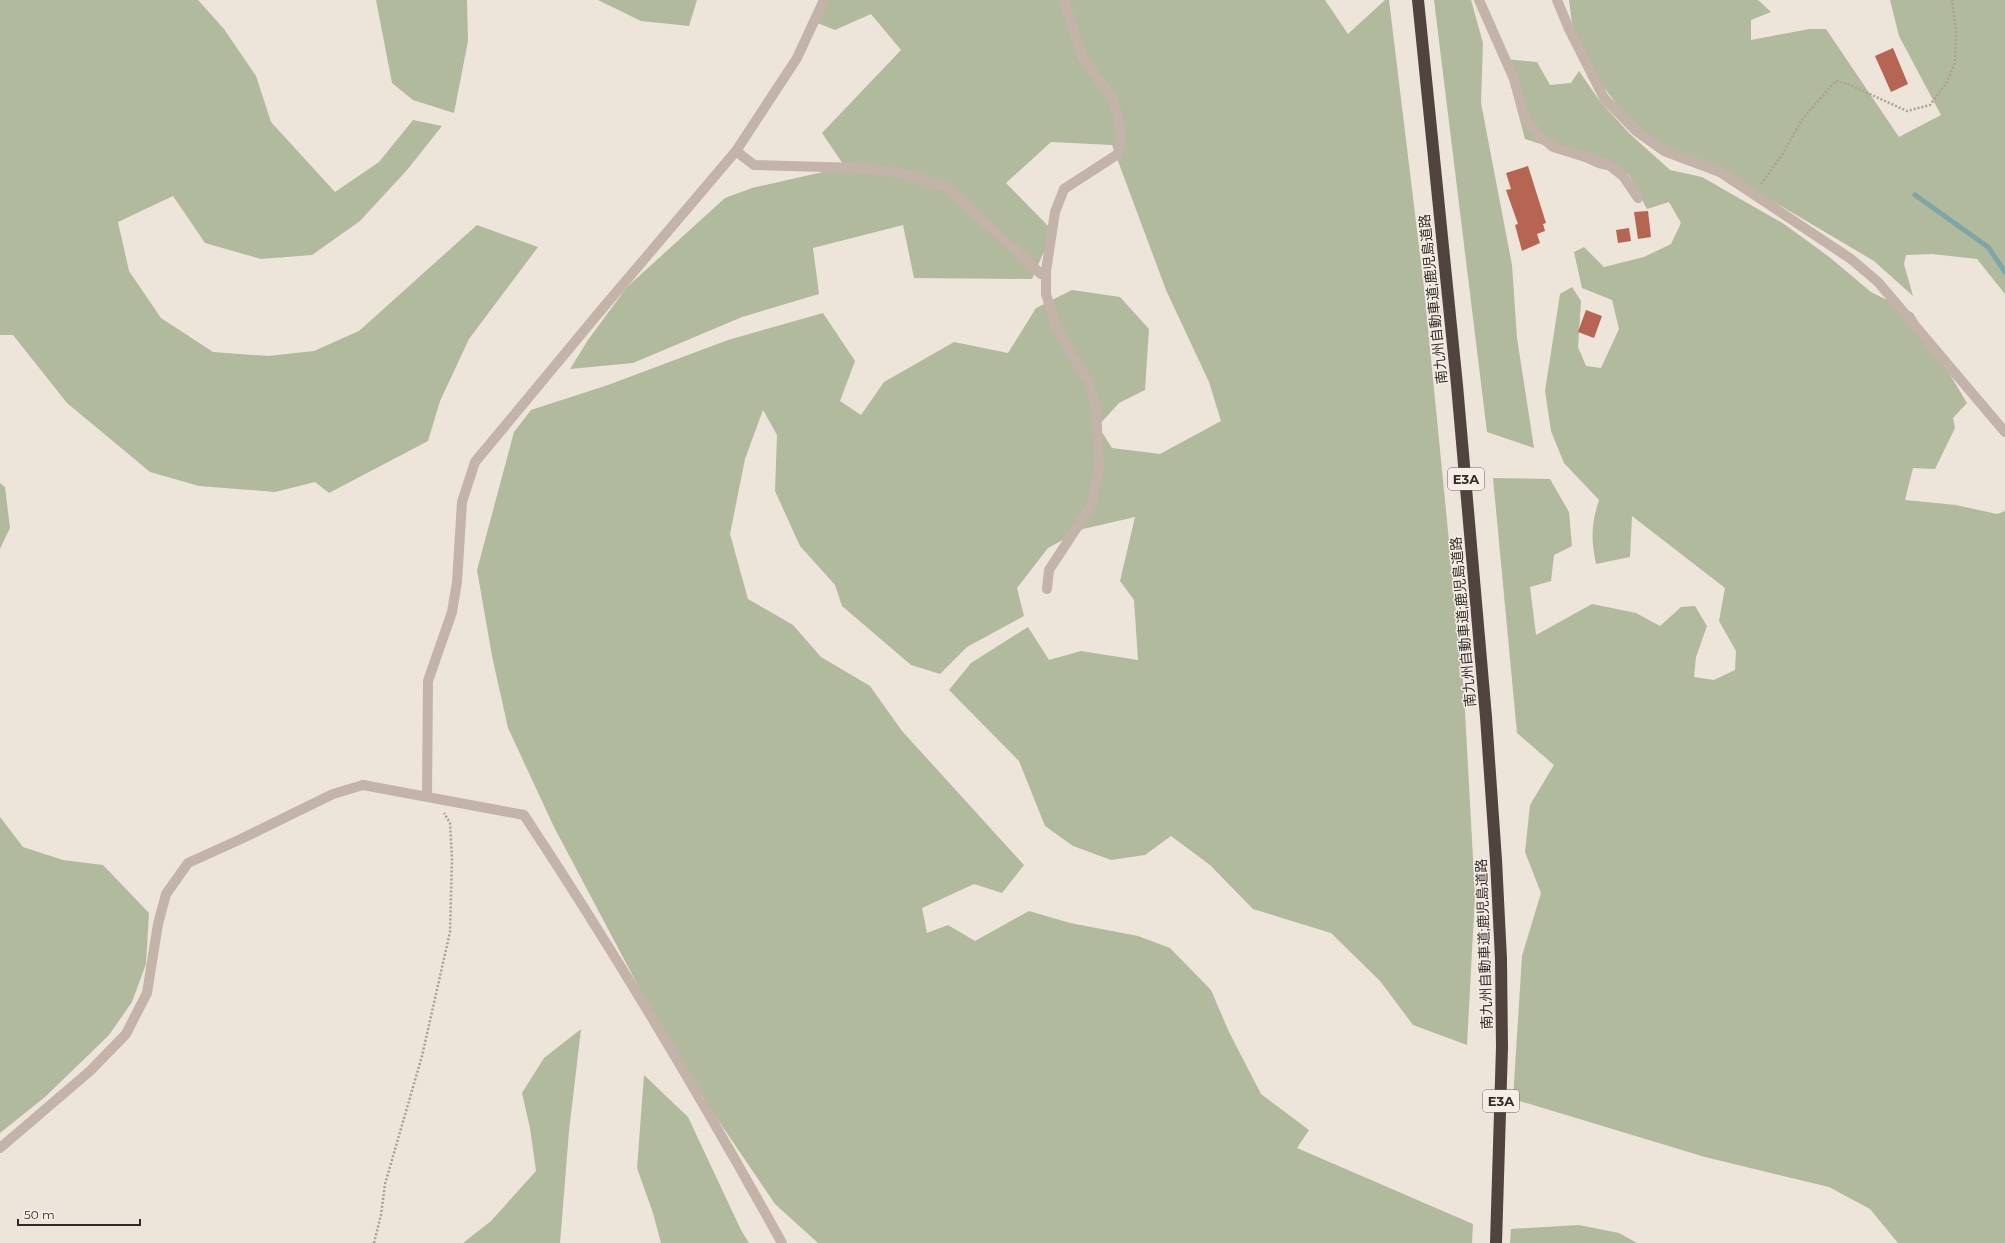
<svg xmlns="http://www.w3.org/2000/svg" width="2005" height="1243" viewBox="0 0 2005 1243" font-family="Montserrat,'Noto Sans JP',sans-serif">
	<style>
		.green { fill: #b2ba9d }
		.lines { fill: none; stroke-linecap: round; stroke-linejoin: round }
		.stream { stroke: #7da7a6; stroke-width: 5 }
		.building { fill: #b56551 }
		.path { stroke: #af9e93; stroke-width: 2.5; stroke-dasharray: 2 2; stroke-linecap: butt }
		.street { stroke: #c4b3a8; stroke-width: 10 }
		.highway { stroke: #51443f; stroke-width: 12 }
		.labels { text-anchor: middle; dominant-baseline: central; stroke-width: 3; stroke-linejoin: round; paint-order: stroke }
		.shield { fill: #f6eee6; stroke: #6d6560; stroke-width: 1 }
		.shield-label { font-size: 13px; font-weight: bold; fill: #322a27 }
		.street-label { font-size: 14px; fill: #322a27; stroke: #f6eee6 }
	</style>
	<rect width="100%" height="100%" fill="#ede4da"/>
	<g class="green">
		<path d="M0 0H198L224 29 256 76 271 122 335 192 379 162 413 120 442 126 407 170 360 221 312 255 261 259 205 243 173 196 118 222 129 271 161 318 213 352 268 356 314 351 359 331 477 225 538 247 469 339 440 401 428 441 329 493 315 482 275 492 199 486 150 472 67 403 13 335H0Z"/>
		<path d="M376 0H467L468 41 454 113 413 100 392 83Z"/>
		<path d="M598 0H697L689 26 641 21Z"/>
		<path d="M823 0H1325L1348 34 1385 0H1389L1424 288 1464 693 1475 895 1467 1045 1413 1025 1380 981 1331 933 1253 909 1210 865 1171 836 1145 855 1111 860 1073 846 1045 826 1019 761 949 690 971 663 1028 627 1049 660 1081 651 1138 660 1134 600 1120 581 1135 517 1083 529 1048 548 1017 588 1024 616 967 647 940 674 911 665 842 606 835 585 800 546 775 491 777 435 763 410 745 459 730 534 748 599 793 625 821 657 870 686 902 731 1024 865 1002 893 974 884 922 908 927 933 948 925 975 941 1029 911 1070 923 1138 936 1170 948 1211 990 1229 1032 1261 1094 1309 1130 1297 1148 1473 1224 1472 1243H818L775 1204 678 1061 554 827 508 728 492 656 477 570 514 432 531 410 608 385 728 340 823 313 855 361 840 401 861 415 884 382 954 342 1008 353 1036 308 1072 290 1120 297 1149 329 1145 390 1119 403 1098 426 1112 448 1160 454 1221 421 1209 382 1166 290 1112 145 1051 142 1006 183 1053 231 1032 279 914 278 903 225 813 248 819 294 742 317 633 363 570 369 588 340 627 287 725 198 752 188 845 167 822 133 901 50 871 14 835 30 810 20Z"/>
		<path d="M1434 0H1471L1483 43 1481 103 1512 265 1517 338 1534 448 1487 432Z"/>
		<path d="M1569 0H1758L1771 12 1751 20V40L1809 29H1826L1899 137 1941 115 1899 36 1890 0H2005V294L1977 259 1932 254 1906 255 1904 264 1913 296 1874 261 1752 189 1660 147 1620 109 1591 70 1574 40Z"/>
		<path d="M1504 59 1537 62 1550 85 1571 83 1579 71 1599 100 1629 133 1670 170 1702 177 1784 224 1828 256 1871 292 1913 313 1967 403 1953 418 1955 428 1935 469 1913 468 1905 500 1956 505 1997 514 2005 511V1243H1898L1870 1209 1829 1187 1705 1157 1513 1099 1522 956 1541 893 1525 852 1530 805 1554 765 1517 733 1493 478 1550 479 1569 512 1572 546 1554 555 1551 581 1530 587 1536 635 1592 604 1636 613 1660 626 1681 607 1695 606 1707 626 1696 657 1694 677 1714 680 1735 670 1736 651 1719 621 1725 588 1632 516 1630 557 1596 564C1591 538 1591 525 1599 500L1564 463 1551 431 1545 391 1560 294 1572 287 1581 301 1578 347 1586 366 1601 368 1619 329 1612 300 1582 288 1574 252 1584 247 1604 267 1644 257 1671 244 1681 223 1669 202 1647 209 1629 175 1598 168 1553 148 1525 139Z"/>
		<path d="M0 483 5 487 10 528 0 549Z"/>
		<path d="M0 817 23 847 63 860 103 865 149 913 146 964 132 1002 109 1035 45 1097 0 1133Z"/>
		<path d="M581 1029 569 1131 560 1243H463L491 1221 536 1171 530 1128 522 1093 544 1058Z"/>
		<path d="M644 1075 688 1117 741 1230 749 1243H661L653 1213 637 1168Z"/>
		<path d="M1579 1225 1619 1233 1637 1243H1510L1511 1229Z"/>
	</g>
	<g class="lines">
		<path class="stream" d="M1915 195 1988 247 2005 272"/>
	</g>
	<g class="building">
		<path d="M1893 48 1908 84 1891 92 1875 56Z"/>
		<path d="M1528 166 1546 223 1543 224 1545 231 1537 234 1540 243 1522 251 1515 225 1518 224 1506 190 1511 189 1506 173Z"/>
		<path d="M1648 211 1651 237 1638 239 1634 212Z"/>
		<path d="M1629 228 1631 241 1618 243 1616 230Z"/>
		<path d="M1586 310 1602 316 1594 338 1578 332Z"/>
	</g>
	<g class="lines">
		<g class="path">
			<path d="M1761 184 1782 155 1803 118 1836 81 1850 85 1907 111 1930 105 1947 82 1955 62 1956 31 1952 0"/>
			<path d="M374 1243 381 1215 385 1184 422 1056 450 932 452 858 450 823 444 813"/>
		</g>
		<g class="street">
			<path d="M1479 0 1514 79 1525 119 1542 138 1553 147 1608 164 1623 176 1638 198"/>
			<path d="M1557 0 1569 29 1604 98 1636 131 1664 151 1720 172 1851 259 1878 282 2005 432"/>
			<path d="M736 151 754 165 859 168 901 173 947 187 1041 274 1046 271 1055 212 1064 189 1118 154 1121 136 1118 115 1111 97 1082 56 1064 0"/>
			<path d="M1046 271V294L1056 326 1088 382 1096 406 1099 469 1091 506 1049 570 1047 589"/>
			<path d="M427 795 428 681 452 612 457 582 462 502 475 462 602 309 736 151 797 58 824 0"/>
			<path d="M0 1148 90 1071 126 1034 147 993 158 924 166 894 188 863 241 839 333 794 363 785 524 815C616 954 701 1097 782 1243"/>
		</g>
		<path class="highway" d="M1418 0 1457 385 1486 717 1496 860 1501 959 1502 1047 1496 1243"/>
	</g>
	<g class="labels">
		<g class="shield">
			<rect x="1448" y="468" width="36" height="22" rx="3"/>
			<rect x="1483" y="1090" width="36" height="22" rx="3"/>
		</g>
		<g class="shield-label">
			<text x="1466" y="479">E3A</text>
			<text x="1501" y="1101">E3A</text>
		</g>
		<g class="street-label">
			<text transform="translate(1433 299) rotate(-96)">南九州自動車道;鹿児島道路</text>
			<text transform="translate(1463 622) rotate(-95)">南九州自動車道;鹿児島道路</text>
			<text transform="translate(1484 944) rotate(-92)">南九州自動車道;鹿児島道路</text>
		</g>
	</g>
	<path d="M18 1219v6h122v-6" fill="none" stroke="#322a27" stroke-width="2"/>
	<text x="24" y="1219" font-size="12" fill="#322a27" stroke="#f6eee6" stroke-width="3" paint-order="stroke">50 m</text>
</svg>
